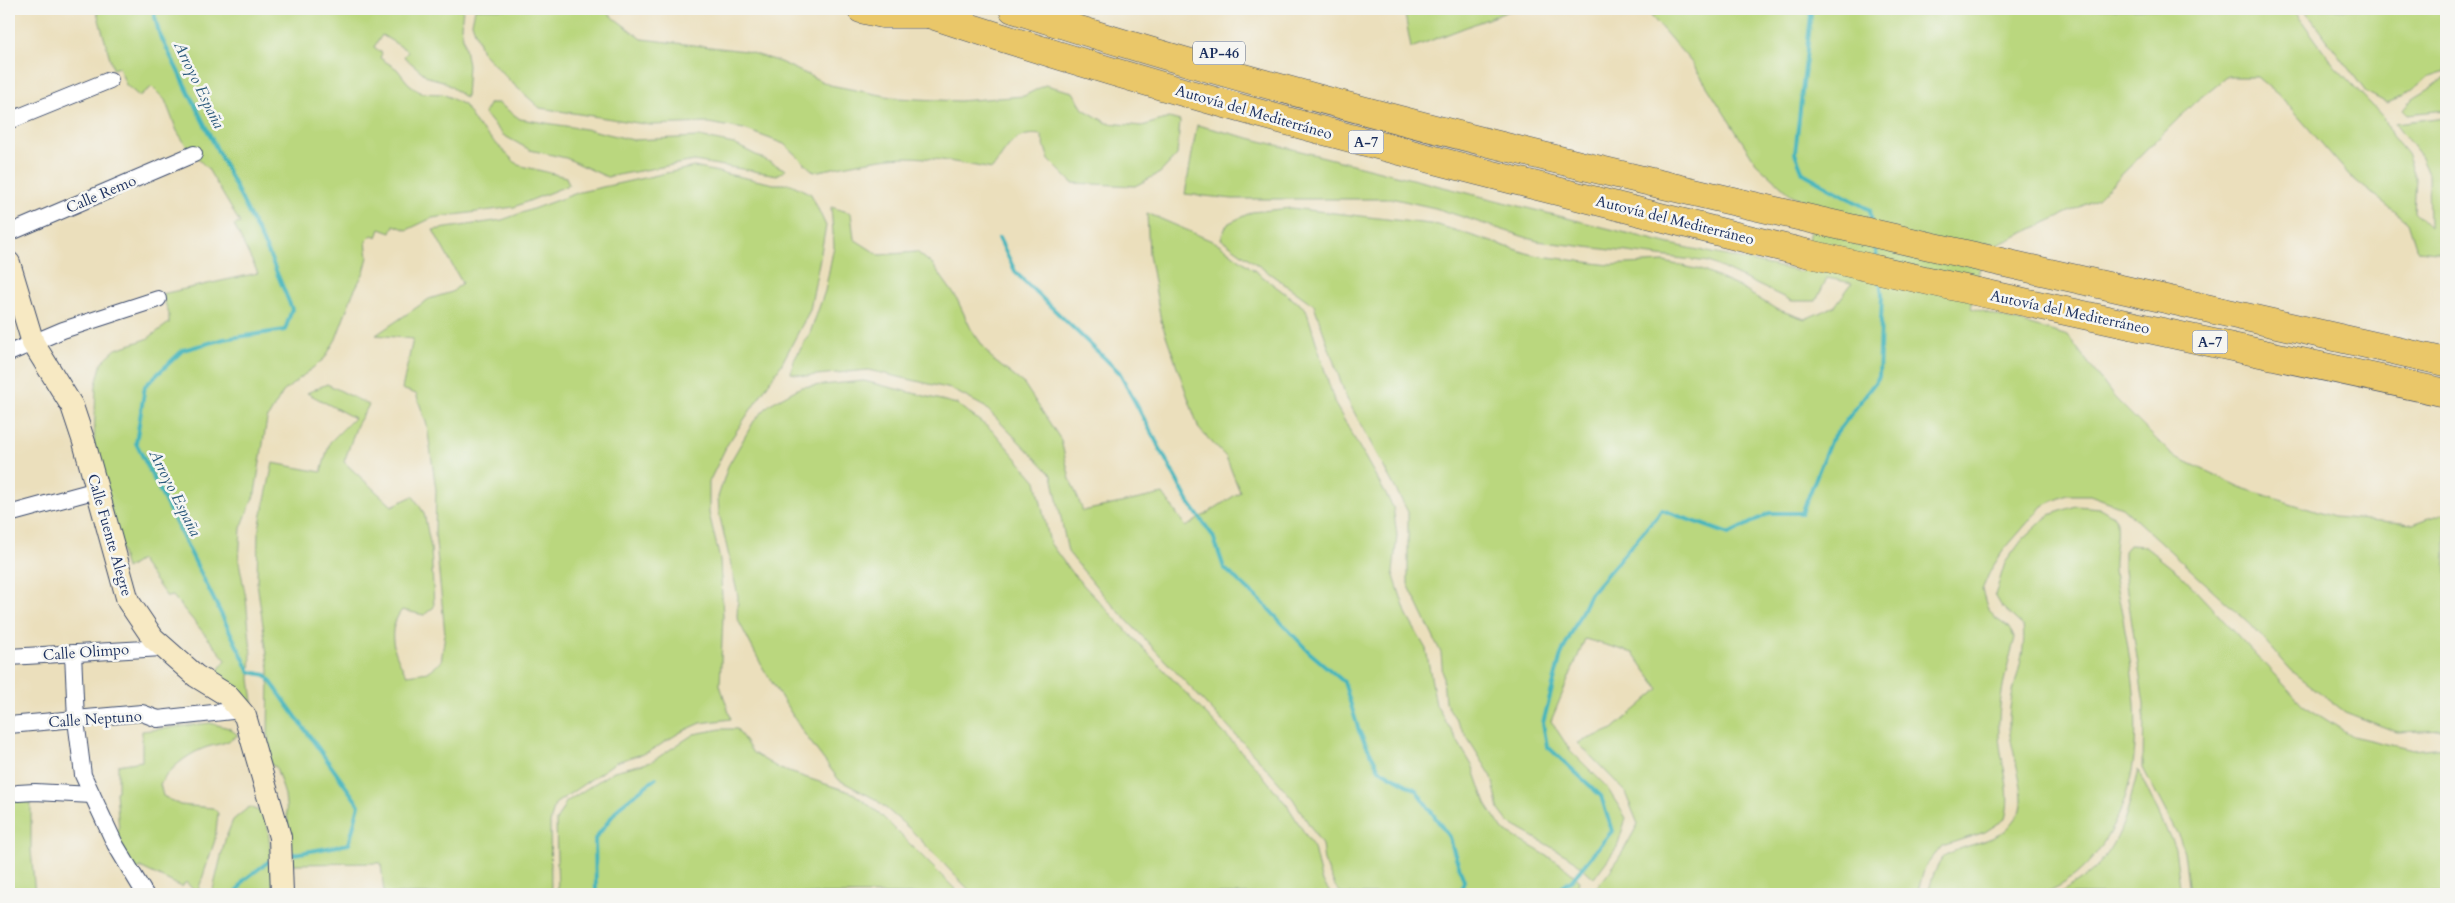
<svg xmlns="http://www.w3.org/2000/svg" width="2455" height="903" viewBox="0 0 2455 903" font-family="Cardo,serif">
	<style>
		.green { fill: #bad77e; stroke: #6a836e }
		.lines { fill: none; stroke-linecap: round; stroke-linejoin: round }
		.stream { stroke: #45b5bc; stroke-width: 4 }
		.street-casing { stroke: #3a496c; stroke-width: 18 }
		.secondary-casing { stroke: #3a496c; stroke-width: 24 }
		.highway-casing { stroke: #3a496c; stroke-width: 29 }
		.street { stroke: #fff; stroke-width: 16 }
		.secondary { stroke: #f7e9c3; stroke-width: 22 }
		.highway { stroke: #eac769; stroke-width: 28 }
		.labels { text-anchor: middle; dominant-baseline: central; stroke-width: 5; stroke-linejoin: round; paint-order: stroke }
		.shield { fill: #f6f6f2; stroke: #5d6b8a; stroke-width: 1 }
		.shield-label { font-size: 14px; font-weight: bold; fill: #1b2f5e }
		.street-label { font-size: 15px; fill: #1b2f5e; stroke: #f6f6f2 }
		.water-label { font-size: 16px; font-style: italic; fill: #28577a; stroke: #f6f6f2 }
	</style>
	<rect width="100%" height="100%" fill="#f6f6f2"/>
	<filter id="ink" filterUnits="userSpaceOnUse"><feTurbulence type="fractalNoise" baseFrequency=".02" numOctaves="2"/><feDisplacementMap in="SourceGraphic" scale="10" xChannelSelector="R" yChannelSelector="G"/><feConvolveMatrix kernelMatrix="1 2 1 2 8 2 1 2 1" color-interpolation-filters="sRGB"/></filter>
	<filter id="wash" filterUnits="userSpaceOnUse"><feTurbulence type="fractalNoise" baseFrequency=".0096" numOctaves="4" result="noise"/><feDisplacementMap in="SourceGraphic" scale="20" xChannelSelector="R" yChannelSelector="G"/><feGaussianBlur stdDeviation="1.12" result="paint"/><feColorMatrix in="noise" values="0 0 0 0 0 0 0 0 0 0 0 0 0 0 0 0 0 1.4 0 .05"/><feComposite in="paint" operator="in"/></filter>
	<g filter="url(#wash)">
		<rect width="100%" height="100%" fill="#ebdfbc"/>
		<g class="green">
			<path d="M96 9H463L461 26 468 65 466 98 443 81 428 77 404 57 408 51 382 35 374 47 382 53 380 58 397 69 408 83 421 93 443 94 464 105 477 125 518 165 566 177 569 185 514 207 432 218 407 230 394 225 391 233 380 229 377 237 372 235 366 241 368 257 364 272 353 293 336 339 325 358 283 392 267 419 255 493 241 528 239 562 246 598 251 652 250 679 255 717 212 678 226 660 173 596 167 597 140 560 126 569 94 444 96 385 102 362 108 356 116 349 147 339 169 323V314L162 294 258 273 234 225 240 223 208 169 189 150 177 131 165 100 152 87 139 96 126 85 119 67 113 69Z"/>
			<path d="M475 9H602L642 39 745 51 780 62 830 85 896 98 959 101 1024 96 1045 85 1073 92 1083 109 1107 123 1142 126 1169 118 1180 121 1177 155 1160 173 1135 186 1072 183 1049 160 1041 135C1013 131 1007 149 992 169 964 164 934 157 905 157 875 158 844 166 814 172L784 144 744 129 708 123 651 125 540 108 511 82 482 52 472 23Z"/>
			<path d="M1404 9H1514L1411 48Z"/>
			<path d="M1645 9H2293L2334 65 2384 118 2392 136 2407 154 2416 178 2414 212 2429 227 2428 174 2420 156 2395 123 2446 117V253L2417 250 2408 222 2350 176 2282 98 2257 77H2226L2195 102 2097 199 1997 245 1985 243 1971 308 2068 336 2114 397 2172 455 2245 489 2334 517 2413 524 2446 512V730L2397 732 2345 712 2292 671 2251 625 2122 507 2090 495H2067L2042 506 2003 551 1990 571 1982 590 1987 607 1995 618 2008 627 2015 638C2006 670 1997 704 1999 736 2001 765 2013 791 2005 819L1985 832 1942 846 1925 867 1917 894H1589C1611 875 1624 850 1638 824L1624 790 1578 743 1613 729 1659 689 1633 653 1585 639 1551 721 1570 750 1606 786 1626 818 1617 847 1594 878 1574 860 1509 823 1499 810 1492 777 1445 702 1441 653 1408 584V512L1346 397 1314 305 1221 239 1227 224 1252 212 1291 208 1438 225 1533 255 1609 265 1664 262 1701 270 1739 287 1776 309 1805 319 1835 306 1852 283 1827 278 1816 301H1792L1709 262 1537 241 1435 208 1395 199H1233L1185 194 1197 125 1670 244 1802 272 1816 207 1790 194 1756 163 1692 63Z"/>
			<path d="M2304 9H2446V72L2427 78 2402 97 2387 103 2366 92Z"/>
			<path d="M2446 78V110L2407 114 2403 110 2413 98Z"/>
			<path d="M490 103H498L520 119 591 130 633 140 699 137 734 144 786 170 777 175 694 161 607 177 566 158 530 150 503 135 484 113Z"/>
			<path d="M694 167 774 184H791L811 194 826 226 810 310 781 365 727 445 709 482V513L720 560 723 616 720 685 731 719 701 723 679 733 649 752 616 762 555 804 550 823 551 894H384L381 863 292 864 285 795 276 767 271 765 268 738 269 669 257 582 258 533 273 463 321 472 330 442 354 418 307 393 327 384 369 405 357 425 344 462 392 506 413 496 424 513 431 548 434 607 424 615 402 610C385 631 394 655 407 675L428 672 441 662 445 634 435 533 436 490 427 425 416 394 402 389 413 339 376 335 429 299 452 292 462 283 433 230 502 220 580 192Z"/>
			<path d="M831 207 851 213 854 239 879 255 917 252 933 265 956 297 971 329 993 360 1024 384 1061 440 1070 479 1083 511 1163 494 1186 527 1240 492 1226 457 1199 429 1161 321 1149 254 1147 213 1219 244 1306 309 1335 404 1393 507 1397 535 1393 573 1407 616 1426 649 1436 705 1473 767 1486 804 1503 830 1561 864 1579 880 1576 894H1342L1335 886 1324 861 1322 845 1293 799 1261 762 1104 596 1068 552 1052 475 985 407 951 389 868 370 806 376 791 373 794 360 810 333 825 291 834 246Z"/>
			<path d="M864 381 957 404 994 432 1036 481 1050 543 1071 572 1255 766 1287 805 1314 848 1321 879 1331 894H973L910 829 875 799 839 780 803 732 763 668 737 618 738 596 719 513 718 497 728 466 754 421 770 404 801 387Z"/>
			<path d="M2076 506 2100 508 2115 517C2119 534 2113 551 2114 569 2115 585 2120 602 2123 618 2136 694 2149 765 2108 835 2093 862 2071 884 2041 894 2033 897 2020 894 2011 894 1983 894 1955 894 1928 894 1931 882 1934 870 1942 859 1951 847 1992 843 2007 829 2011 825 2019 815 2021 810 2026 790 2011 750 2009 727 2007 692 2028 660 2023 626L2002 607 1995 595 2005 563 2022 540 2049 515Z"/>
			<path d="M2129 545 2144 546 2181 575 2303 705 2352 736 2413 750 2446 747V894H2189L2184 852 2180 839 2143 768 2144 704 2124 571V551Z"/>
			<path d="M210 723 229 728 238 735C224 746 216 743 202 749 185 756 170 769 160 784L163 796 180 805 213 808 218 813 215 840 197 894 186 882 182 887 140 867 136 873 114 832 119 830 116 792 118 791V765L142 761V731Z"/>
			<path d="M721 729H737L753 753 780 769 853 793 879 813 960 894H558L556 821 566 802 614 771 651 762 694 734Z"/>
			<path d="M2138 770 2175 848 2181 894H2057C2116 864 2123 830 2138 770Z"/>
			<path d="M12 786 14 802 31 799V850L35 894H9V787Z"/>
			<path d="M249 807 266 814 276 894H212L225 840 233 820Z"/>
		</g>
		<g class="lines">
			<g class="stream">
				<path d="M153 9 159 33 269 254 292 309 285 330 224 339 183 350 145 386 136 443 250 672 266 675 359 805 349 844 289 855"/>
				<path d="M1808 9 1811 15 1795 153 1803 173 1870 210 1872 222"/>
				<path d="M999 238 1016 273 1119 372 1189 503 1213 536 1224 568 1263 603 1309 652 1344 682 1359 731 1379 769 1416 790 1449 837 1464 881 1460 894"/>
				<path d="M1875 244 1877 259"/>
				<path d="M236 894 244 880 272 859"/>
				<path d="M596 894 595 839 620 806 656 778"/>
				<path d="M1553 894 1572 880 1612 831 1601 796 1547 746 1543 723 1561 655 1590 594 1662 510 1729 534 1770 513H1802L1830 442 1879 377 1882 294 1880 281"/>
			</g>
		</g>
	</g>
	<g filter="url(#ink)">
		<g class="lines">
			<defs>
				<g id="street">
					<path d="M9 121 110 80"/>
					<path d="M9 233 194 154"/>
					<path d="M9 353 63 330 158 299"/>
					<path d="M9 514 97 490"/>
					<path d="M73 653 76 720 83 775 115 844 145 894"/>
					<path d="M9 657 162 648"/>
					<path d="M9 725 142 713 158 719 241 710"/>
					<path d="M18 793 35 792 92 795"/>
				</g>
				<path id="secondary" d="M9 263 33 343 72 406 84 442 128 601 153 638 196 676 227 695 245 716 280 837 282 894"/>
				<g id="highway">
					<path d="M861 9 883 14H931"/>
					<path d="M914 9C1113 76 1315 130 1517 181 1615 205 1712 231 1810 254 2021 303 2234 347 2446 393"/>
					<path d="M1013 9C1332 111 1657 185 1983 258 2138 292 2292 327 2446 362"/>
				</g>
			</defs>
			<use href="#street" class="street-casing"/>
			<use href="#secondary" class="secondary-casing"/>
			<use href="#highway" class="highway-casing"/>
			<use href="#street" class="street"/>
			<use href="#secondary" class="secondary"/>
			<use href="#highway" class="highway"/>
		</g>
	</g>
	<g class="labels">
		<g class="shield">
			<rect x="1193" y="41.5" width="52" height="23" rx="4"/>
			<rect x="1348.5" y="130.5" width="35" height="23" rx="4"/>
			<rect x="2192.5" y="330.5" width="35" height="23" rx="4"/>
		</g>
		<g class="shield-label">
			<text x="1219" y="53">AP-46</text>
			<text x="1366" y="142">A-7</text>
			<text x="2210" y="342">A-7</text>
		</g>
		<g class="street-label">
			<text transform="translate(1254 112) rotate(16)">Autovía del Mediterráneo</text>
			<text transform="translate(101 194) rotate(-23)">Calle Remo</text>
			<text transform="translate(1675 220) rotate(14)">Autovía del Mediterráneo</text>
			<text transform="translate(2070 312) rotate(12)">Autovía del Mediterráneo</text>
			<text transform="translate(110 535) rotate(74)">Calle Fuente Alegre</text>
			<text transform="translate(86 652) rotate(-4)">Calle Olimpo</text>
			<text transform="translate(95 719) rotate(-4)">Calle Neptuno</text>
		</g>
		<g class="water-label">
			<text transform="translate(199 85) rotate(64)">Arroyo España</text>
			<text transform="translate(175 493) rotate(63)">Arroyo España</text>
		</g>
	</g>
	<rect width="2455" height="903" fill="none" stroke="#f6f6f2" stroke-width="30"/>
</svg>
